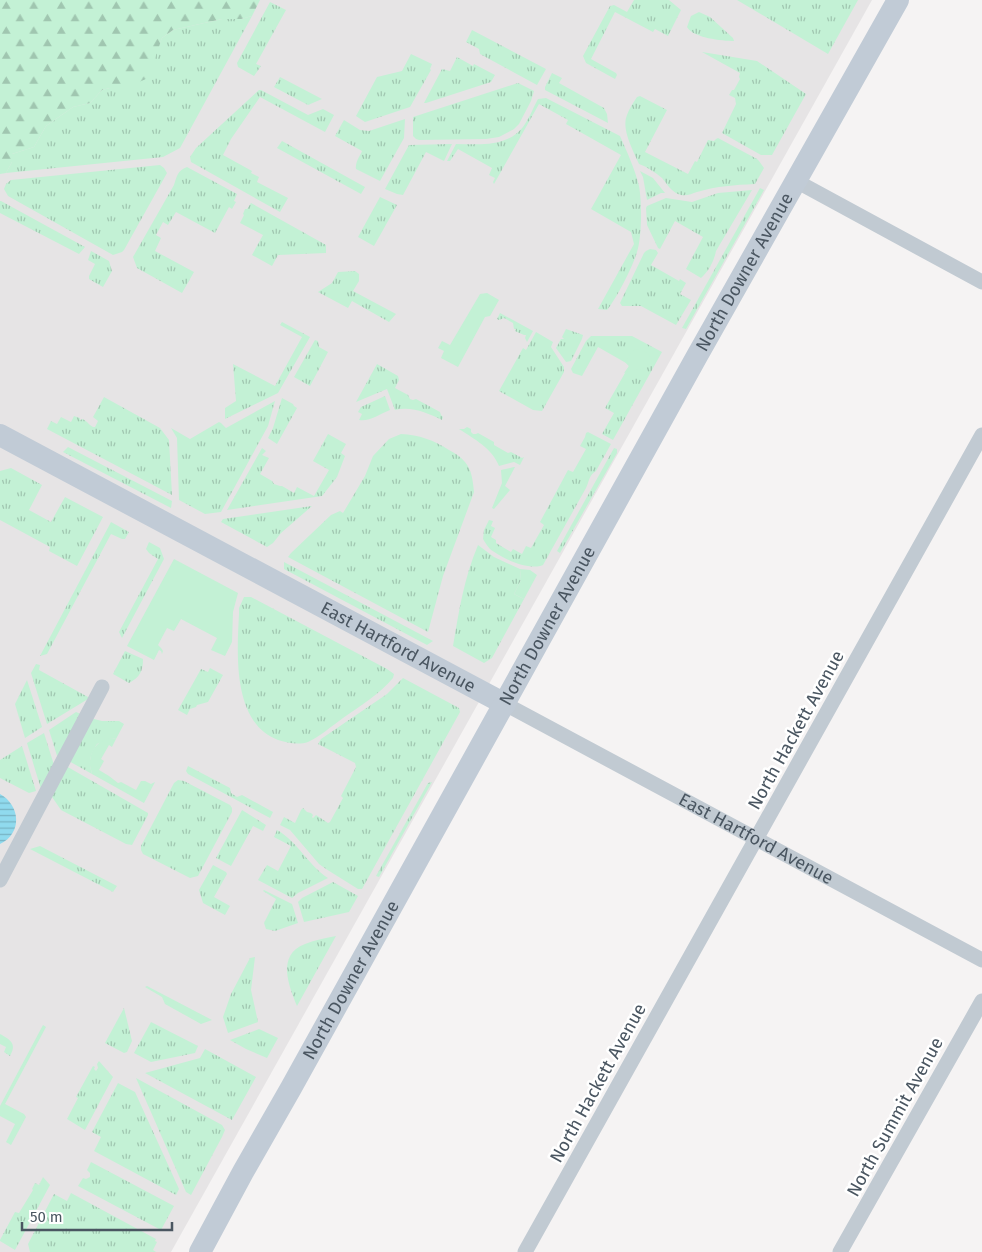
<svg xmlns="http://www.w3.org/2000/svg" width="982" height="1252" viewBox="0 0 982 1252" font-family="'Fira Sans',sans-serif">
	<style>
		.education { fill: #e6e4e5 }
		.grass { fill: url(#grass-tufts) }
		.forest { fill: url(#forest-firs) }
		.garden { fill: #c3f1d5 }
		.water { fill: url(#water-rules) }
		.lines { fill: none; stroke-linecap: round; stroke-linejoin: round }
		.street { stroke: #c1cad2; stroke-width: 15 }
		.secondary { stroke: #c1cbd6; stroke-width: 22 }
		.labels { text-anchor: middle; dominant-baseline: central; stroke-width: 5; stroke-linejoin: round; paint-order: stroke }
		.street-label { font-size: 18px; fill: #4a5661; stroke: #fff }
	</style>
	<defs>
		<pattern id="grass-tufts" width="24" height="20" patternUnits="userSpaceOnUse" patternTransform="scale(1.25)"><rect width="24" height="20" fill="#c3f1d5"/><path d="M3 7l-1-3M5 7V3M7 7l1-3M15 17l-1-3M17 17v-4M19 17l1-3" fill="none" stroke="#a0c6b0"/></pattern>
		<pattern id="forest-firs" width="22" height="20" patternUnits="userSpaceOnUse" patternTransform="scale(1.25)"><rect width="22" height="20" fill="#c3f1d5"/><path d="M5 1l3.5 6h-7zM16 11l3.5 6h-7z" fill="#a0c6b0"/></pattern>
		<pattern id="water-rules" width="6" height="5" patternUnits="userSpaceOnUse" patternTransform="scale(1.25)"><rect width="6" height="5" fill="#90daee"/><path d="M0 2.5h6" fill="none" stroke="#78b4c4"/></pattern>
	</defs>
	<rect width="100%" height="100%" fill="#f5f3f3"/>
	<path class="education" d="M0 0H872L171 1252H0Z"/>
	<g class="grass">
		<path d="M634 0H669L681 10 668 36 655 29 653 32 615 12 591 59 616 73 617 75 615 79 586 63 583 56 610 6 614 5 627 12Z"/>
		<path d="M737 0H858L828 54Z"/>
		<path d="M270 2 286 10 256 64 261 66 254 76 238 67 237 63Z"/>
		<path d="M699 12 710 17 733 38 734 41C722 41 693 38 687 27L691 16Z"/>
		<path d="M252 16 180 148 163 157 6 173 12 162V154L34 147 46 126 73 107 90 103 102 90 110 88 158 48 162 38 173 30 222 19H241Z"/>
		<path d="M472 30 546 69 537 85 480 54 479 49 466 42Z"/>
		<path d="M702 52 757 61 806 94 772 155H761L722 133 736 104 735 98 729 95 732 90H734L740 79 739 77 740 73Z"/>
		<path d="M411 54 432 64 430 69 431 70 410 107 365 122 356 116 377 77 402 71Z"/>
		<path d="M457 57 473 66 474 64 495 75 491 82 426 103H424L442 69 450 71Z"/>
		<path d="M552 73 562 78 559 83 604 108 607 114 608 123 545 90V87Z"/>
		<path d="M280 77 322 99 308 105 274 87Z"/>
		<path d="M518 83 534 91 531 101 519 124 514 129 499 137 486 139 419 140 416 139 413 136V117Z"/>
		<path d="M259 90H261L308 115 323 109 334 115 325 132 260 97 231 139 223 155 252 171 251 173 259 177 257 182 288 198 280 212 191 162 190 157 196 148Z"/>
		<path d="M640 96 667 110 645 152 688 174 695 161 697 162 708 140 714 141 716 139 718 138 757 159 759 161 764 168 755 184C734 185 718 186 697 192 691 194 685 197 678 194 671 191 667 184 662 178 655 172 647 167 639 164 633 150 621 129 627 115 629 109 633 103 637 97Z"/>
		<path d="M546 98 620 136C627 152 635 169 639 186 642 202 642 237 637 252 633 266 617 298 607 310L598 309 634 244 631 232 591 209 621 155 566 124 568 120 539 104 494 184 493 182 495 178 489 175 492 168 458 149 450 161H447L456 144C479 144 506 148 523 127 529 119 533 108 538 99Z"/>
		<path d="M405 119 404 138 380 181 356 169C355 162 360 156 362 151L335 136 344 120 360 130 369 131Z"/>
		<path d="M282 141 365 187 361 194 277 148Z"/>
		<path d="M452 144 444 161 426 152 403 195 397 194 385 189 409 145Z"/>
		<path d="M160 165 164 168 167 173 124 250 122 252 113 255 8 196 4 189 6 184 11 180Z"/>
		<path d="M187 167 237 194 234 201 236 202 232 209 229 207 215 233 176 212 168 225 163 222 156 235 161 238 155 251 194 272 182 293 137 268 133 257 174 185C177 176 177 171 187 167Z"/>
		<path d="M640 171 653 178 665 193H661L647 200 643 177Z"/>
		<path d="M760 188 764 190 686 329 682 328Z"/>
		<path d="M752 190 716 251C714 261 709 271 701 278L686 269 703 237 675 221 660 249 658 248 647 225 646 208 647 206 666 198 692 202 718 193Z"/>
		<path d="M380 197 397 205 374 246 358 237Z"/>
		<path d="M0 201H1L85 247 79 254 0 213Z"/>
		<path d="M251 203 326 245V253L278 255 272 266 252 255 263 235 240 223 244 215 243 214 245 209H247Z"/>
		<path d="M650 249 656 250 658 253 651 265 679 281 680 279 686 283 680 294 691 300 676 325 641 306H622L620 303 644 253 646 251Z"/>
		<path d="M91 251 109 261 112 271 103 287 89 279V276L95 264 88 260Z"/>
		<path d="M355 271 359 274V281L353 291 396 314 389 322 352 301 348 308 318 292 332 283 338 272Z"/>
		<path d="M500 313 533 331 527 342 525 338 526 335H524L515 331 516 329H514L513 323 504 318 499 320 497 319Z"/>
		<path d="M282 322 310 337 278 393 225 419V408L236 401 233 364 275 386 302 337 280 325Z"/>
		<path d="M566 329 583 335 582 339 571 361 566 362 556 348 561 339H564L562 337Z"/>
		<path d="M536 332 553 342 551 347 564 367V372L542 411 533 410 499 391 523 348 526 350Z"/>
		<path d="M591 336H632L662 352 613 440 602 434 614 413 605 408 629 366 626 363 598 347 582 376 573 373 571 369 586 341Z"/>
		<path d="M315 340 318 341 319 347 328 352 310 386 294 377Z"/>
		<path d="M377 364 398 376 399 380 395 388 408 395 410 399 413 400 416 399 440 412 441 415 443 417 442 420C427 413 412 406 395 410L387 389 356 402Z"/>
		<path d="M385 396 390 410C380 414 369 422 359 420L362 414 358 412 361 407Z"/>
		<path d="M104 397 160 428 169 440 172 495 47 429 51 421 57 424 61 417 71 422 74 416 80 418V420L83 419 87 422 90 425 93 427H95L98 421 93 417Z"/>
		<path d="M282 398 293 404 294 406 297 408 277 444 268 438 273 428Z"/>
		<path d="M275 401 268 426 221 512 205 514 179 500 177 438 171 428 190 439 219 422 221 423 226 428Z"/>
		<path d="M467 427 471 429V432L473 434H476L478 433 494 442V445L508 453 511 452 522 458 524 457 520 465 514 462 499 466C492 448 474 439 459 429H464Z"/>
		<path d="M588 432 611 444 596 471C589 475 589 482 586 488L543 565C529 571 501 558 490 549 487 546 485 542 483 539L484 530 489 520 493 521 491 526 495 528 491 537 496 540V543L511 552 513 549 522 554 526 546 531 548 544 525 540 522 568 470 573 472 586 449 580 446 585 437 586 433Z"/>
		<path d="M328 434 346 444 341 453 345 456 337 477 322 496 227 510 262 448 266 451 262 455 269 458 260 474 272 481 274 484 280 486H282L294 493 297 487 314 496 329 470 313 461Z"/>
		<path d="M401 434C419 435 434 440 449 450 455 453 461 457 465 462 472 470 473 482 474 492L443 576 428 632 288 557 291 553 331 515 340 511 343 513 365 476 373 456 389 439Z"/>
		<path d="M68 447 172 501 171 508 63 452Z"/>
		<path d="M614 448 617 449V453L560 553 557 551Z"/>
		<path d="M11 468 42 485 29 510 51 522 65 497 103 517 77 566 49 551 50 547 0 520V471Z"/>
		<path d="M312 506 281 533 273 543 267 547 221 522 223 519Z"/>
		<path d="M111 522 129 532 125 539H122L111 534 47 654 40 656Z"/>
		<path d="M149 542 160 548 164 559 122 638 119 632 158 559 149 553 146 549Z"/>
		<path d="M478 545 494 557 520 569 521 580 514 594 524 599 492 658 484 663 453 646C459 611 464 578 478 545Z"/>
		<path d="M284 562 433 641 427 645 284 569Z"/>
		<path d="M244 597H251L387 669 394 674 393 678C380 694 360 706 343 718 333 725 318 738 308 742 299 745 287 743 278 740 232 723 237 653 239 614V608Z"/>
		<path d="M125 651 143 659C143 671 140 677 129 683L113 674Z"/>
		<path d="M36 664 40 665 39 670 88 697V699L47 724 31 673Z"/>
		<path d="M210 668 223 675 208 702 197 705 196 707 190 709 187 715 178 710 201 669 208 672Z"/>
		<path d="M403 678 459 708 460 712 362 889H358L326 869 319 864 290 830 280 825 284 817 295 823 301 810 303 808 307 812 311 813 313 815 312 817 313 818 316 815 328 823 330 822 343 798 341 796 356 767 355 763 318 744 321 739 387 694Z"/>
		<path d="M27 680 42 727 25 738 15 704Z"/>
		<path d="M76 712 81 714 58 759 49 730Z"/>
		<path d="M94 719 102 721H119L124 724 116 739 112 738 97 744C90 756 88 760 92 774L67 760 88 720Z"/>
		<path d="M44 733 54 765 41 789 27 743Z"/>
		<path d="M22 746 36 791 29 793 0 778V760Z"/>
		<path d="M66 766 148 813V815L132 845 126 844 61 810 50 794Z"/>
		<path d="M188 766 230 788 231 793 237 797 242 795 273 812 270 818 188 774 186 771Z"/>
		<path d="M178 780 184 781 230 805 232 808V812L198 876 190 878 143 854 141 850V846L174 783Z"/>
		<path d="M432 782 379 877 376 876 428 783Z"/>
		<path d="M242 810 266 825 263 831 253 826 231 866 216 858Z"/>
		<path d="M277 830C298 842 308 865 328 878L298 893 292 898 258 880 267 865 278 871 291 846 274 837Z"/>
		<path d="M40 846 117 886 113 892 30 849Z"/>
		<path d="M213 865 226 872 227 874 214 897 230 906 225 915 203 903 199 890Z"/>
		<path d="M333 882 358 896 349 912 304 922 298 902 302 898Z"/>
		<path d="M264 890 292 904 298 923 275 931 266 929 264 923 276 899 263 891Z"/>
		<path d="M336 936 297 1006C289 986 276 955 305 944 315 940 326 938 336 936Z"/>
		<path d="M255 957 251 990 258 1022 228 1033 223 1017 231 994 250 958Z"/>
		<path d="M124 1008 132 1041 127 1052 124 1053 105 1043Z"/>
		<path d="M151 1022 198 1046 195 1053 151 1062 134 1053Z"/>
		<path d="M259 1029 278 1038 267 1058 246 1049 230 1040Z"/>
		<path d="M0 1034C11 1040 17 1044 10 1056L4 1052 6 1047 0 1044Z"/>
		<path d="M205 1049 256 1077 232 1120 145 1073 200 1058Z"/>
		<path d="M99 1061 113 1077 85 1130 67 1119 78 1098 76 1097 93 1066 95 1067 94 1069 96 1071 98 1068 97 1064Z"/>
		<path d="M136 1078 222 1125 225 1130 222 1137 191 1195 186 1192Z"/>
		<path d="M118 1083 135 1092 179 1189 176 1195 94 1151 101 1137 92 1132Z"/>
		<path d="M91 1162 174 1206 161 1230 78 1186 83 1178 86 1179 90 1177V1173L87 1170Z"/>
		<path d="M43 1177 50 1185 15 1250 0 1241V1240L15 1212 19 1213 33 1190 32 1189 35 1183 39 1185Z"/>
		<path d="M71 1193 156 1239 155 1241 157 1242 153 1250 156 1252H30L28 1244 54 1194 67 1201Z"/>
	</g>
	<path class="forest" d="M0 0H260L252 16 241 19H222L173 30 162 38 148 78 117 92 110 88 102 90 90 103 73 107 46 126 34 147 12 154V162L6 173 0 174Z"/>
	<g class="garden">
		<path d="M487 293 499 300 490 316 485 317 458 367 441 358 444 351 438 348 442 341 450 345 480 294Z"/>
		<path d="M635 349C642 349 649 353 652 360 643 373 636 368 624 373L629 366 625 362 631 352Z"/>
		<path d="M514 467H515L505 486 510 490 494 509 492 508 502 483 501 470Z"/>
		<path d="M174 559 238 593 233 612 232 642 225 656 211 650 217 638 181 619 174 631 167 628 158 645 161 648 163 651 162 654 161 651 159 650 154 660 127 646Z"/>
		<path d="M520 569 530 570 537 575 524 599 514 594 521 580Z"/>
		<path d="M112 738 116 739 112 747 109 745 101 759 104 761 99 770 109 776 118 783 121 782 136 790 141 781H145L151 784 155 782 144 803 92 774C91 769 89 765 90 761 91 748 100 739 112 738Z"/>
		<path d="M147 986 212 1020 201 1024 165 1004 162 997 145 987Z"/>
		<path d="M43 1025 46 1027 5 1104 24 1114 26 1117 11 1145 6 1142 15 1124 0 1116V1106Z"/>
	</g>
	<path class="water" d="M0 794C20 805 23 833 0 844Z"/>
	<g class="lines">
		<g class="street">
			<path d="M796 181 982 282"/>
			<path id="s1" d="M505 704 982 960"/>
			<path d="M0 880 102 687"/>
			<path d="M525 1252 982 435"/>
			<path d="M840 1252 982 1001"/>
		</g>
		<g class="secondary">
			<path id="s2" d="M0 435 505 704"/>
			<path id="s3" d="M200 1252 243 1172 291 1088 697 356 898 0"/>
		</g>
	</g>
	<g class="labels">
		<g class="street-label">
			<text stroke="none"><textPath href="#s3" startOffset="1121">North Downer Avenue</textPath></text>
			<text stroke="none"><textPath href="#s3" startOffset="716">North Downer Avenue</textPath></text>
			<text stroke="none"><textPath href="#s2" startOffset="451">East Hartford Avenue</textPath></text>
			<text transform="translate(796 730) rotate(-61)">North Hackett Avenue</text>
			<text stroke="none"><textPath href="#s1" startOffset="285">East Hartford Avenue</textPath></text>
			<text stroke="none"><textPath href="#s3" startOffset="311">North Downer Avenue</textPath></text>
			<text transform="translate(598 1083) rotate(-61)">North Hackett Avenue</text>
			<text transform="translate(895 1117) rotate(-61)">North Summit Avenue</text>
		</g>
	</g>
	<path d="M22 1222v8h150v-8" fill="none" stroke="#4a5661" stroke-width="2.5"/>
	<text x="30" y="1222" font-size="15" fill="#4a5661" stroke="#ffffff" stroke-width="4" paint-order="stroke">50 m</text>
</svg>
